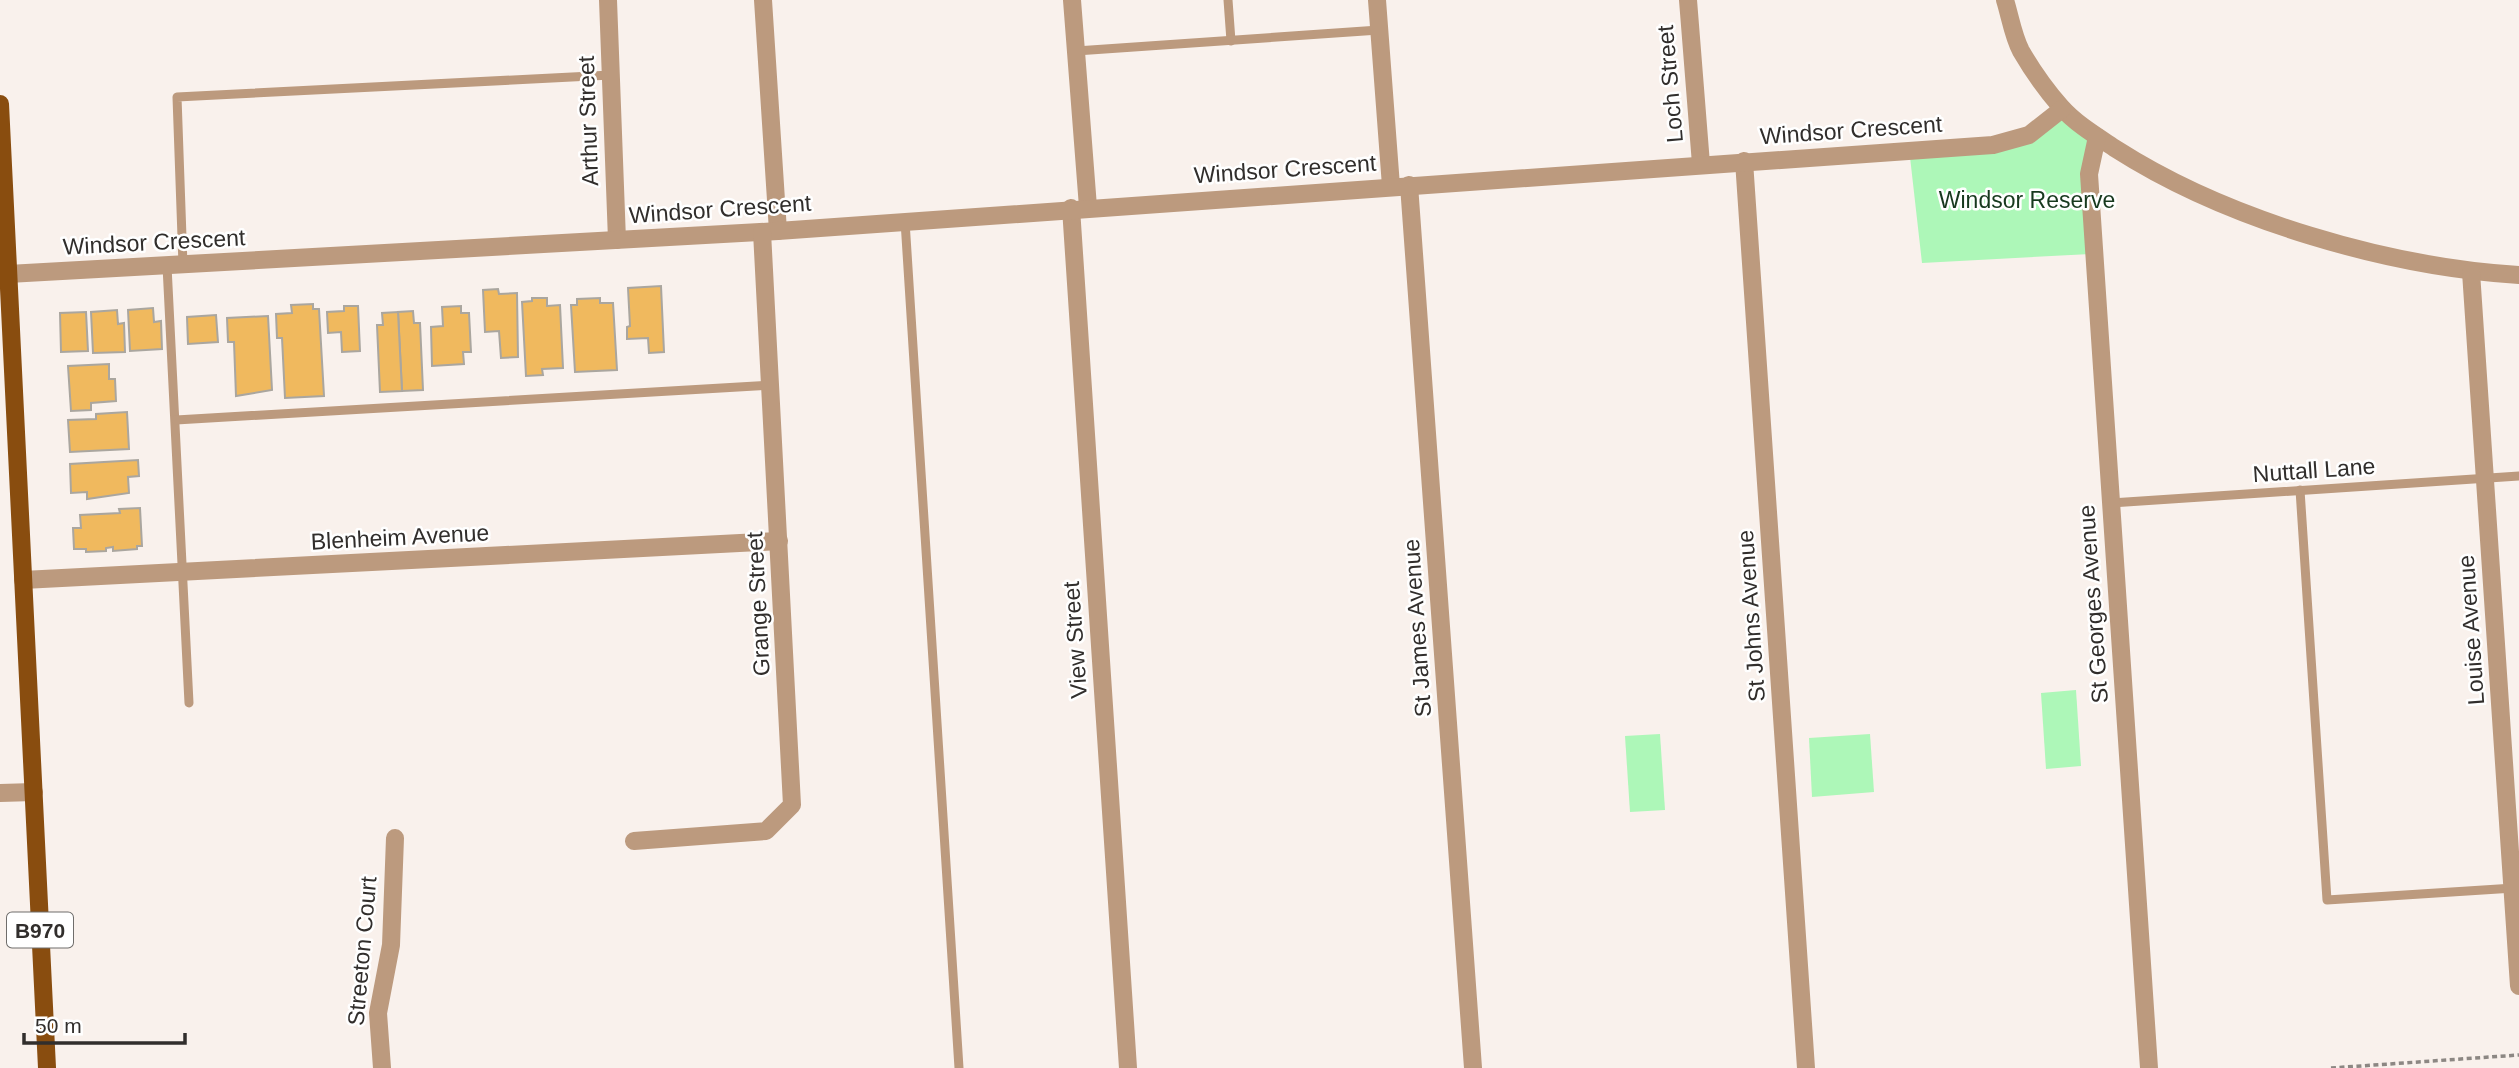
<svg xmlns="http://www.w3.org/2000/svg" width="2519" height="1068" viewBox="0 0 2519 1068" font-family="Arial,sans-serif">
	<style>
		.green { fill: #adf7b8 }
		.building { fill: #f0b95e; stroke: #aaa69f; stroke-width: 2 }
		.lines { fill: none; stroke-linecap: round; stroke-linejoin: round }
		.path { stroke: #8c8783; stroke-width: 3.5; stroke-dasharray: 5 3.5; stroke-linecap: butt }
		.service { stroke: #bc9a7e; stroke-width: 9 }
		.minor { stroke: #bc9a7e; stroke-width: 18 }
		.primary { stroke: #894d0f; stroke-width: 18 }
		.labels { text-anchor: middle; dominant-baseline: central; stroke-width: 5; stroke-linejoin: round; paint-order: stroke }
		.shield { fill: #fff; stroke: #6f6d6b; stroke-width: 2 }
		.shield-label { font-size: 21px; font-weight: bold; fill: #312e2c }
		.street-label { font-size: 23px; fill: #312e2c; stroke: #fff }
		.park-label { font-size: 23px; fill: #17391e; stroke: #fff }
	</style>
	<rect width="100%" height="100%" fill="#f9f1ec"/>
	<g class="green">
		<path d="M2063 113 2091 140 2090 254 1922 263 1910 157 1990 151Z"/>
		<path d="M2076 690 2081 766 2046 769 2041 693Z"/>
		<path d="M1660 734 1665 810 1630 812 1625 736Z"/>
		<path d="M1870 734 1874 792 1812 797 1809 738Z"/>
	</g>
	<g class="building">
		<path d="M661 286 664 352 649 353 648 338 627 339V327L630 326 628 288Z"/>
		<path d="M498 289 499 294 517 293 518 357 501 358 499 331 485 332 483 290Z"/>
		<path d="M532 298H547V306L560 305 563 368 542 369 543 375 526 376 522 302 532 301Z"/>
		<path d="M600 298V303H613L617 370 575 372 571 305H577V299Z"/>
		<path d="M313 304V309H319L324 396 285 398 282 338H277L276 314 292 313 291 305Z"/>
		<path d="M344 306H358L360 351 342 352 341 332 328 333 327 312 344 311Z"/>
		<path d="M461 306V313H469L471 352H463L464 364 432 366 431 327 443 326 442 307Z"/>
		<path d="M153 308 154 322 161 321 162 349 130 351 128 310Z"/>
		<path d="M117 310 118 324 124 323 125 352 93 353 91 312Z"/>
		<path d="M413 311 414 323H420L423 390 402 391 398 312Z"/>
		<path d="M86 312 88 351 61 352 60 313Z"/>
		<path d="M398 312 402 391 380 392 377 325H383L382 313Z"/>
		<path d="M216 315 218 342 188 344 187 317Z"/>
		<path d="M268 316 272 390 236 396 234 342H228L227 318Z"/>
		<path d="M109 364V379H115L116 401 91 403V410L71 411 68 366Z"/>
		<path d="M127 412 129 449 70 452 68 420 96 419V414Z"/>
		<path d="M138 460 139 476 128 477 129 493 87 499V492L71 493 70 464Z"/>
		<path d="M140 508 142 546H137V549L113 551V547L106 548V551L86 552V549H74L73 528H81L80 515 120 513 119 509Z"/>
	</g>
	<g class="lines">
		<path class="path" d="M2331 1068 2519 1055"/>
		<g class="service">
			<path d="M1228 0 1231 41"/>
			<path d="M1076 51 1379 30"/>
			<path d="M905 221 959 1068"/>
			<path d="M183 265 177 97 611 75"/>
			<path d="M167 266 189 703"/>
			<path d="M176 420 772 385"/>
			<path d="M2300 490 2327 900 2514 888"/>
			<path d="M2111 503 2519 476"/>
		</g>
		<g class="minor">
			<path d="M608 0 617 240"/>
			<path d="M763 0 778 231"/>
			<path d="M1072 0 1088 207"/>
			<path d="M1377 0 1391 186"/>
			<path d="M1688 0 1701 164"/>
			<path d="M2005 0C2010 16 2013 36 2021 51 2032 70 2047 91 2061 107 2076 124 2098 137 2116 149 2227 220 2388 267 2519 275"/>
			<path d="M2097 137 2089 174 2149 1068"/>
			<path d="M1744 161 1806 1068"/>
			<path d="M1409 185 1473 1068"/>
			<path d="M1071 208 1128 1068"/>
			<path d="M2471 272 2519 986"/>
			<path d="M8 274 778 231 1993 145 2029 135 2062 109"/>
			<path d="M23 580 779 541"/>
			<path d="M0 793 34 792"/>
			<path d="M634 841 766 831 792 805 762 232"/>
			<path d="M382 1068 378 1013 391 945 395 838"/>
		</g>
		<path class="primary" d="M0 104 47 1068"/>
	</g>
	<g class="labels">
		<rect class="shield" x="7" y="912.5" width="66" height="35" rx="5"/>
		<g class="shield-label">
			<text x="40" y="930">B970</text>
		</g>
		<g class="street-label">
			<text transform="translate(1670 84) rotate(-95)">Loch Street</text>
			<text transform="translate(588 121) rotate(-92)">Arthur Street</text>
			<text transform="translate(1851 130) rotate(-4)">Windsor Crescent</text>
			<text transform="translate(1285 169) rotate(-4)">Windsor Crescent</text>
			<text transform="translate(720 209) rotate(-4)">Windsor Crescent</text>
			<text transform="translate(154 242) rotate(-3)">Windsor Crescent</text>
			<text transform="translate(2314 470) rotate(-4)">Nuttall Lane</text>
			<text transform="translate(400 537) rotate(-3)">Blenheim Avenue</text>
			<text transform="translate(758 604) rotate(-93)">Grange Street</text>
			<text transform="translate(2093 604) rotate(-94)">St Georges Avenue</text>
			<text transform="translate(1751 616) rotate(-94)">St Johns Avenue</text>
			<text transform="translate(1417 628) rotate(-94)">St James Avenue</text>
			<text transform="translate(2471 630) rotate(-94)">Louise Avenue</text>
			<text transform="translate(1075 640) rotate(-94)">View Street</text>
			<text transform="translate(362 951) rotate(-85)">Streeton Court</text>
		</g>
		<g class="park-label">
			<text x="2027" y="200">Windsor Reserve</text>
		</g>
	</g>
	<path d="M24 1033v10h161v-10" fill="none" stroke="#312e2c" stroke-width="3.5"/>
	<text x="35" y="1033" font-size="21" fill="#312e2c" stroke="#ffffff" stroke-width="5" paint-order="stroke">50 m</text>
</svg>
